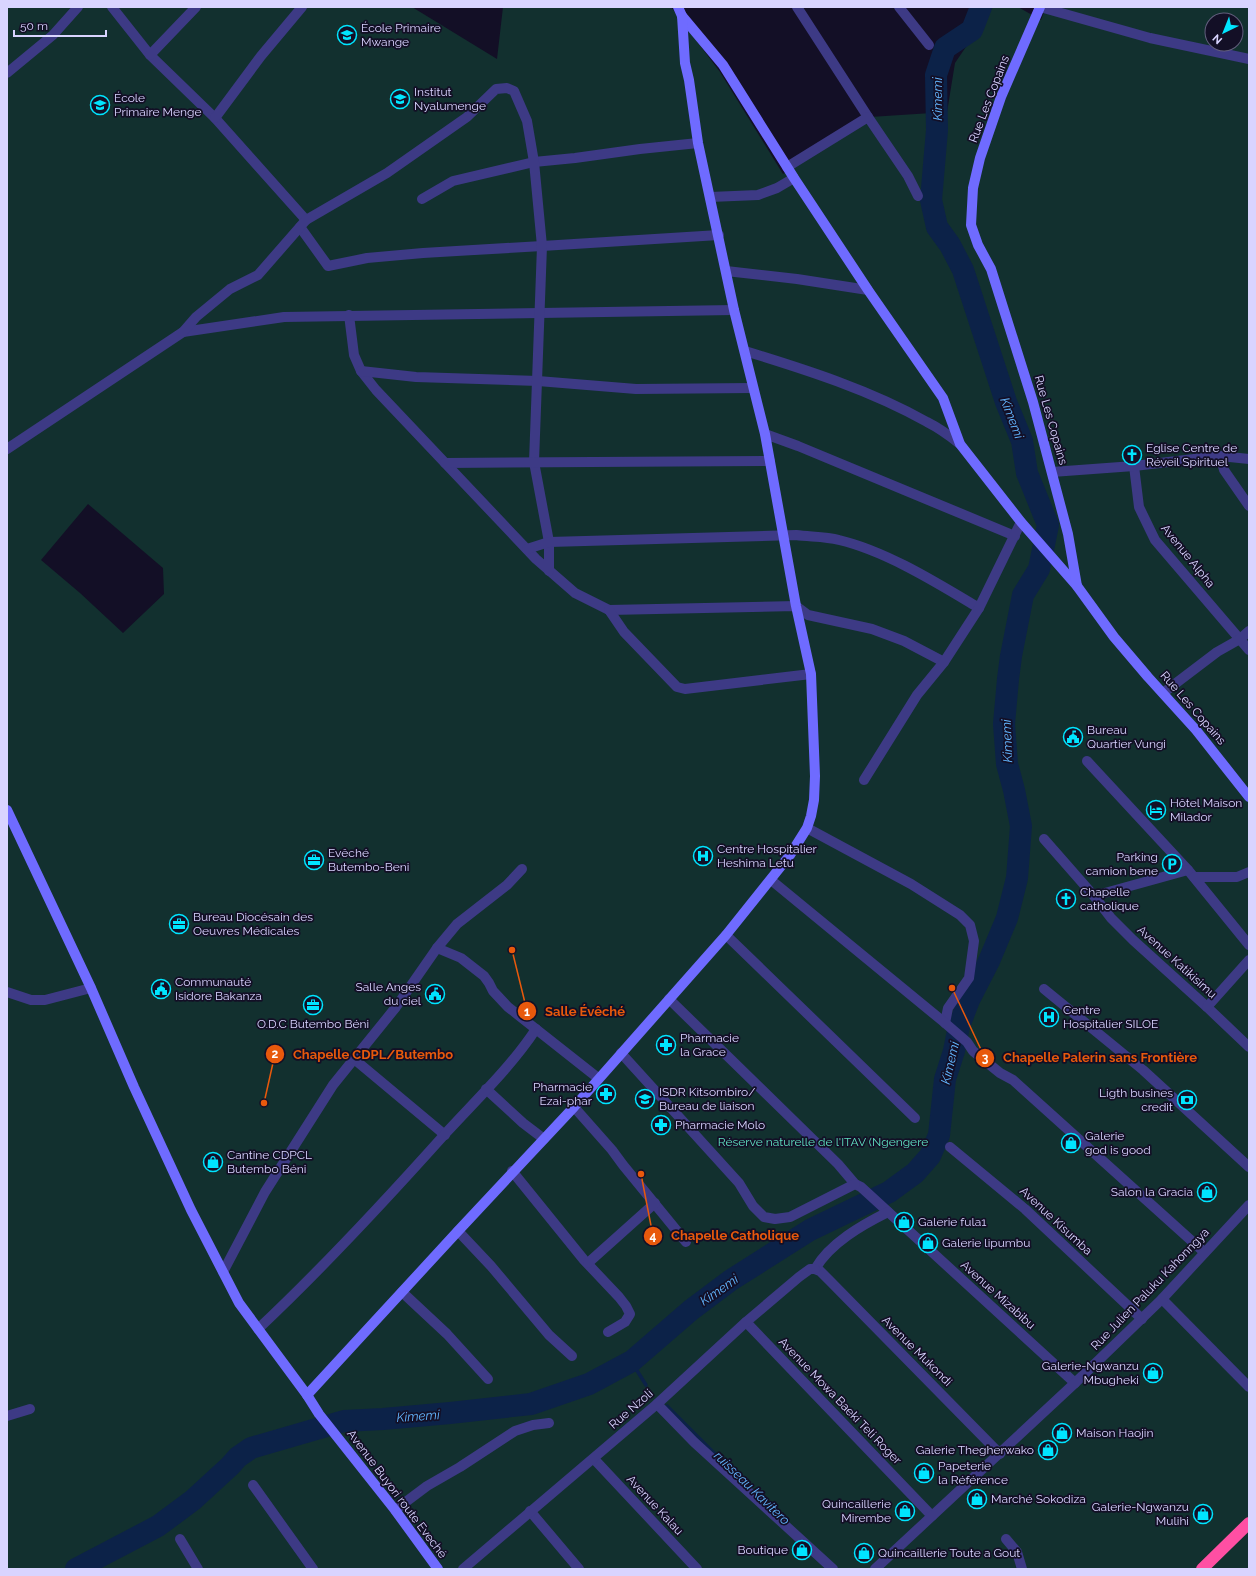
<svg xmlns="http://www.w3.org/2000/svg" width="1256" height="1576" viewBox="0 0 1256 1576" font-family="Raleway,sans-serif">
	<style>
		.green { fill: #12302f; fill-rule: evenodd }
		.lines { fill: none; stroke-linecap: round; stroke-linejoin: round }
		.stream { stroke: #0c2248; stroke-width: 3.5 }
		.river { stroke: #0c2248; stroke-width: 22 }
		.street { stroke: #3d3a85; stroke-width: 10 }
		.secondary { stroke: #6f6bff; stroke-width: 10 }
		.highway { stroke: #ff4fa3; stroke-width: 12 }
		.labels { text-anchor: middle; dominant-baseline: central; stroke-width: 3.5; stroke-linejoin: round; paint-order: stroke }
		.poi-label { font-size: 12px; fill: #d9d4ff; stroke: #130f26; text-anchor: start }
		.street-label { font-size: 12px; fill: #d9d4ff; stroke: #130f26 }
		.park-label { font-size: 12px; fill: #5fe0c0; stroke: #130f26 }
		.water-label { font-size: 13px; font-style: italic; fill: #62b6ff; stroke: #130f26 }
		.leader { fill: none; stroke: #e8590c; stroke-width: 1.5 }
		.callout-dot { fill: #e8590c; stroke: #130f26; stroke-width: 1.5 }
		.mark-label { font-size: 12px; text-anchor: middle; font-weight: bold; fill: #fff }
		.callout-label { font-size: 13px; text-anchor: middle; font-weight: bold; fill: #e8590c; stroke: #130f26; stroke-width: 3.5; stroke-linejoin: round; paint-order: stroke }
	</style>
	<rect width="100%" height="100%" fill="#130f26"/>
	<path class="green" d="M7 7H412L497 59 503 7H671L720 72 783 174 794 167 870 117 947 112 955 63 993 7H1018L1041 20 1044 12 1041 7H1249V1569H7ZM1212 20H1236V44H1212ZM88 504 163 568 164 594 123 633 80 593 41 560Z"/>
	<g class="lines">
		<g class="stream">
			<path d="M631 1361 646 1385"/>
			<path d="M667 1406 720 1459"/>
		</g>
		<path class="river" d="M76 1569 158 1526 193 1500 230 1466 238 1457 251 1448 344 1421 383 1419 450 1413 531 1404 589 1384 632 1361 691 1310 731 1280 810 1230 889 1192 915 1173 930 1156 939 1135 945 1079 954 1051 959 1026 969 1000 989 961 1007 918 1017 878 1021 826 1014 790 1007 764 1004 724 1008 679 1011 656 1023 595 1039 569 1048 525 1027 473 1022 441 1006 402 963 270 950 245 937 227 931 200 937 130 936 75 945 48 972 30 981 7"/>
		<g class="street">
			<path d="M112 7 150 55 215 118 306 220"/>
			<path d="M797 7 868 117 908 176 918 196"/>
			<path d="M899 7 929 45"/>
			<path d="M1040 7 1150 38 1249 59"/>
			<path d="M150 55 196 7"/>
			<path d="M7 73 53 35 78 7"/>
			<path d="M215 118 261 56 302 7"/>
			<path d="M787 167 868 117"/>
			<path d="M710 197 758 195 777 188 794 178"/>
			<path d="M422 199 453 181 534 162 575 158 640 149 698 143"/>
			<path d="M300 227 328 266 367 258 423 253 542 246 719 235"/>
			<path d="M726 271 797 279 868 290"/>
			<path d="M349 315 354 355 361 371 376 390 536 559 575 593 609 610 796 606 808 615 872 629 904 641 944 662"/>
			<path d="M183 332 284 317 734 310"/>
			<path d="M745 351C807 370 870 390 927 422 939 428 950 436 960 444"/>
			<path d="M361 371 416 377 538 381 636 389 753 388"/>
			<path d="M765 434 798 446 1015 536"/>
			<path d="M7 449 183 332 196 317 230 289 258 275 306 220 387 173 467 117 496 89 507 88 514 91 527 121 534 162 542 246 534 462 549 542V571"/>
			<path d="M1220 456 1224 470 1249 506"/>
			<path d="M445 463 770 461"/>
			<path d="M1134 466 1139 507 1155 540 1249 650"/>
			<path d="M1052 472 1134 466 1220 456 1249 459"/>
			<path d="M527 549 549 542 796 535C810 537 825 536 839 540 886 551 937 583 979 608"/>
			<path d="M609 610 624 632 677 687 685 689 811 674"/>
			<path d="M1163 693 1217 652 1240 639 1249 631"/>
			<path d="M1087 761 1188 870 1249 945"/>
			<path d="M864 780 917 695 944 662 979 608 1021 522"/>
			<path d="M807 828 911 884 960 915 970 925 974 941 969 978 948 1008 945 1023"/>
			<path d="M1044 839 1094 896 1111 918 1133 940 1207 1007 1249 1047"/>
			<path d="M1194 877H1237L1249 872"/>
			<path d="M771 880 945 1023 967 1042 973 1051 1000 1073 1013 1080 1204 1252"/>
			<path d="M1094 896 1188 870"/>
			<path d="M726 935 915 1118"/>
			<path d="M437 948 461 958 484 976 489 983 493 991 508 1007 598 1078"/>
			<path d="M1044 989 1143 1070 1249 1167"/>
			<path d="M7 992 31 1000H45L91 988"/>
			<path d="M669 999 838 1164 855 1184 861 1187 1075 1383"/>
			<path d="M1207 1007 1249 960"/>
			<path d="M621 1053 739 1183 753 1206 764 1217 775 1219 790 1217 855 1184"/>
			<path d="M354 1059 445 1135"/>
			<path d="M486 1089 523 1123 544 1139"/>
			<path d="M574 1107 612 1150 623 1165 686 1242"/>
			<path d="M950 1147 1025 1209 1142 1319"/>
			<path d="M512 1171 584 1260 619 1297 626 1306 630 1314 625 1322 608 1332"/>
			<path d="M458 1231 491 1266 549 1335 572 1356"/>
			<path d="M588 1263 655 1203"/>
			<path d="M815 1269 820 1271 830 1281 1000 1454"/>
			<path d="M815 1269C830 1243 862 1225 888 1212"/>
			<path d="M223 1272 265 1192 333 1085 396 1007 437 948 457 924 507 885 522 869"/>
			<path d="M402 1292 447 1334 488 1379"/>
			<path d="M1162 1299 1249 1387"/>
			<path d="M746 1322 932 1516"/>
			<path d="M258 1329C324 1267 385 1201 445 1134 476 1100 511 1067 536 1029"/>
			<path d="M657 1404 694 1442 833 1569"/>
			<path d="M7 1416 30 1409"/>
			<path d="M594 1459 697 1569"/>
			<path d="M253 1485 313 1569"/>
			<path d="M395 1510 427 1486 460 1467 515 1431 533 1425 549 1423"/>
			<path d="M530 1511 579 1569"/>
			<path d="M180 1539 198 1569"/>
			<path d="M1006 1539 1017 1552 1022 1569"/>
			<path d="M463 1569 657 1404 746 1322 799 1277 810 1269H815"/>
			<path d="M875 1569 1075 1383 1162 1299 1249 1205"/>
		</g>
		<g class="secondary">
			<path d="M678 7 682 16 723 65 794 178 868 290 943 398 960 444 1021 522 1077 586 1114 637 1148 677 1196 730 1249 797"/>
			<path d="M1040 7 1001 97 980 158 973 188 971 225 978 245 991 269 1033 402 1068 534 1077 586"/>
			<path d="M7 810 91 988 134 1087 191 1210 239 1303 307 1395 319 1414 395 1510 438 1569"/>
			<path d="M307 1395 458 1231 574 1107 726 935 790 855 807 828 811 816 814 800 815 776 811 674 796 606 765 434 734 310 698 143 689 80 685 63 682 16"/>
		</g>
		<path class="highway" d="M1202 1569 1249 1523"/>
	</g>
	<defs>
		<symbol id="school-ring" viewBox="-11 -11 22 22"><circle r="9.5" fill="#130f26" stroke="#00e5ff" stroke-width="1.5"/><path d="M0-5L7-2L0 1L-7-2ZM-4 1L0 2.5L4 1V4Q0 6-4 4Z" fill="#00e5ff"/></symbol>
		<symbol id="church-ring" viewBox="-11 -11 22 22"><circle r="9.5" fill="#130f26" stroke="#00e5ff" stroke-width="1.5"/><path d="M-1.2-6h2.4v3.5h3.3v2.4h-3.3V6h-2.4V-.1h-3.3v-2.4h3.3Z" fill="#00e5ff"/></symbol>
		<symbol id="civic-ring" viewBox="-11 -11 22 22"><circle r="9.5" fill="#130f26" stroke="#00e5ff" stroke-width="1.5"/><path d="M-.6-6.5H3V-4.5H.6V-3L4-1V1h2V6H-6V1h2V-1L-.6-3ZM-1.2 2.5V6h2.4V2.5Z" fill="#00e5ff"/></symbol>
		<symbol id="hotel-ring" viewBox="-11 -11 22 22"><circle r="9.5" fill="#130f26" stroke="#00e5ff" stroke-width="1.5"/><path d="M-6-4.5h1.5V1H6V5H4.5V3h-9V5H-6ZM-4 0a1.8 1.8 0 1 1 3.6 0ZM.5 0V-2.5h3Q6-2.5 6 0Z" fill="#00e5ff"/></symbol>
		<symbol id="hospital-ring" viewBox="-11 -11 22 22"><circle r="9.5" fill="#130f26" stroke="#00e5ff" stroke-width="1.5"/><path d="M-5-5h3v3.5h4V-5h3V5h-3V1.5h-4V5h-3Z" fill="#00e5ff"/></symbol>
		<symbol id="office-ring" viewBox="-11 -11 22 22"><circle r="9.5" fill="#130f26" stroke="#00e5ff" stroke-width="1.5"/><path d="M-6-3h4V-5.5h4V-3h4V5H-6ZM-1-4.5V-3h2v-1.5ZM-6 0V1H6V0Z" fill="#00e5ff"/></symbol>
		<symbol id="parking-ring" viewBox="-11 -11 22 22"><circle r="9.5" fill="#130f26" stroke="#00e5ff" stroke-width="1.5"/><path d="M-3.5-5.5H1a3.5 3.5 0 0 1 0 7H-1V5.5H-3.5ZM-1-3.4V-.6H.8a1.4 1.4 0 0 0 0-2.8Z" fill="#00e5ff"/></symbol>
		<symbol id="pharmacy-ring" viewBox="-11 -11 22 22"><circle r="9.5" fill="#130f26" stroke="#00e5ff" stroke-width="1.5"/><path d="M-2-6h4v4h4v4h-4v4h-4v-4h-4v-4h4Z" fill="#00e5ff"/></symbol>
		<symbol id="university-ring" viewBox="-11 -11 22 22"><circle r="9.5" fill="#130f26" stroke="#00e5ff" stroke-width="1.5"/><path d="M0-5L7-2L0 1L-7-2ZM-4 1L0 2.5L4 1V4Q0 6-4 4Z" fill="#00e5ff"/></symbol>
		<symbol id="bank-ring" viewBox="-11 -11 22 22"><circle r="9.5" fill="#130f26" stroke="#00e5ff" stroke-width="1.5"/><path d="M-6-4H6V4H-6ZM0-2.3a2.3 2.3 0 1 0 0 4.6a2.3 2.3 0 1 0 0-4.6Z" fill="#00e5ff"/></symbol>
		<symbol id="shop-ring" viewBox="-11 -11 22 22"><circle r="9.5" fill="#130f26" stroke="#00e5ff" stroke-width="1.5"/><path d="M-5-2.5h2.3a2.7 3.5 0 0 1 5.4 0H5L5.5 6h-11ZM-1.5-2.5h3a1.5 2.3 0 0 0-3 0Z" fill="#00e5ff"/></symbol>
	</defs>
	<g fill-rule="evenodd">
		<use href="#school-ring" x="336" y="24" width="22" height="22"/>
		<use href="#school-ring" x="389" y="88" width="22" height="22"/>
		<use href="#school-ring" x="89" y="94" width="22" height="22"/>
		<use href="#church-ring" x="1121" y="444" width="22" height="22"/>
		<use href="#civic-ring" x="1062" y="726" width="22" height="22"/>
		<use href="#hotel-ring" x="1145" y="799" width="22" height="22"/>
		<use href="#hospital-ring" x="692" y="845" width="22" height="22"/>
		<use href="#office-ring" x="303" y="849" width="22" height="22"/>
		<use href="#parking-ring" x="1161" y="853" width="22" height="22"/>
		<use href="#church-ring" x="1055" y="888" width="22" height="22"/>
		<use href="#office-ring" x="168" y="913" width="22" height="22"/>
		<use href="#civic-ring" x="150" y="978" width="22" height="22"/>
		<use href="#civic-ring" x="424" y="983" width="22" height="22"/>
		<use href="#office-ring" x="302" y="994" width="22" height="22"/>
		<use href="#hospital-ring" x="1038" y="1006" width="22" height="22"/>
		<use href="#pharmacy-ring" x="655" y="1034" width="22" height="22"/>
		<use href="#pharmacy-ring" x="595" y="1083" width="22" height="22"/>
		<use href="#university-ring" x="634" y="1088" width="22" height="22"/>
		<use href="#bank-ring" x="1176" y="1089" width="22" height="22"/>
		<use href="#pharmacy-ring" x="650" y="1114" width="22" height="22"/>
		<use href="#shop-ring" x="1060" y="1132" width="22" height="22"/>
		<use href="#shop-ring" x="202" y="1151" width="22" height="22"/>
		<use href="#shop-ring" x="1196" y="1181" width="22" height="22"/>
		<use href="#shop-ring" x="893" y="1211" width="22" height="22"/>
		<use href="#shop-ring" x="917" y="1232" width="22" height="22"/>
		<use href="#shop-ring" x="1142" y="1362" width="22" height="22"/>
		<use href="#shop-ring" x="1051" y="1422" width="22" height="22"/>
		<use href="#shop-ring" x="1037" y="1439" width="22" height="22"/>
		<use href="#shop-ring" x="913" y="1462" width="22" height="22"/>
		<use href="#shop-ring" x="966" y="1488" width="22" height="22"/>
		<use href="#shop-ring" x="894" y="1500" width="22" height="22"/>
		<use href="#shop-ring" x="1192" y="1503" width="22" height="22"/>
		<use href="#shop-ring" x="791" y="1539" width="22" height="22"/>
		<use href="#shop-ring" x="853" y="1542" width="22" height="22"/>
	</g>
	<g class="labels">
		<g class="poi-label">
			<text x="361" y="28">École Primaire<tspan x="361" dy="14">Mwange</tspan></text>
			<text x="414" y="92">Institut<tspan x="414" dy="14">Nyalumenge</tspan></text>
			<text x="114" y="98">École<tspan x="114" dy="14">Primaire Menge</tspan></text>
			<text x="1146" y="448">Eglise Centre de<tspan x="1146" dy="14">Réveil Spirituel</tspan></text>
			<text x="1087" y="730">Bureau<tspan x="1087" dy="14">Quartier Vungi</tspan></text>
			<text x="1170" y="803">Hôtel Maison<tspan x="1170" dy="14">Milador</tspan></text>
			<text x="717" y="849">Centre Hospitalier<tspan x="717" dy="14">Heshima Letu</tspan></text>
			<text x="328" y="853">Evêché<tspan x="328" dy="14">Butembo-Beni</tspan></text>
			<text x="1158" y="857" text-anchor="end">Parking<tspan x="1158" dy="14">camion bene</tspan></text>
			<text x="1080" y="892">Chapelle<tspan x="1080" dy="14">catholique</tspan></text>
			<text x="193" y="917">Bureau Diocésain des<tspan x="193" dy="14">Oeuvres Médicales</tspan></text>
			<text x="175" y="982">Communauté<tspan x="175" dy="14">Isidore Bakanza</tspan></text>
			<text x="421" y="987" text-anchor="end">Salle Anges<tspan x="421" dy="14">du ciel</tspan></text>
			<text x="1063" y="1010">Centre<tspan x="1063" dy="14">Hospitalier SILOE</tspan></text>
			<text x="313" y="1024" text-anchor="middle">O.D.C Butembo Béni</text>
			<text x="680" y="1038">Pharmacie<tspan x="680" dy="14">la Grace</tspan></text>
			<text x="592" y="1087" text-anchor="end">Pharmacie<tspan x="592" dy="14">Ezai-phar</tspan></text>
			<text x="659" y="1092">ISDR Kitsombiro/<tspan x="659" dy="14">Bureau de liaison</tspan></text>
			<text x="1173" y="1093" text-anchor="end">Ligth busines<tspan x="1173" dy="14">credit</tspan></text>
			<text x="675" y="1125">Pharmacie Molo</text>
			<text x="1085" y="1136">Galerie<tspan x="1085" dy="14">god is good</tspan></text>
			<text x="227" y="1155">Cantine CDPCL<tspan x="227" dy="14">Butembo Béni</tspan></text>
			<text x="1193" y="1192" text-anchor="end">Salon la Gracia</text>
			<text x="918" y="1222">Galerie fula1</text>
			<text x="942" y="1243">Galerie lipumbu</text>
			<text x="1139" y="1366" text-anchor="end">Galerie-Ngwanzu<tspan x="1139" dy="14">Mbugheki</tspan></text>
			<text x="1076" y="1433">Maison Haojin</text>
			<text x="1034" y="1450" text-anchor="end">Galerie Thegherwako</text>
			<text x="938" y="1466">Papeterie<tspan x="938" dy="14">la Référence</tspan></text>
			<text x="991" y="1499">Marché Sokodiza</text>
			<text x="891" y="1504" text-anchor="end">Quincaillerie<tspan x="891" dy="14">Mirembe</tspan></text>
			<text x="1189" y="1507" text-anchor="end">Galerie-Ngwanzu<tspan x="1189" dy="14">Mulihi</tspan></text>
			<text x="788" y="1550" text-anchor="end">Boutique</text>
			<text x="878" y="1553">Quincaillerie Toute a Gout</text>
		</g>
		<g class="street-label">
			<text transform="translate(989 99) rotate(-69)">Rue Les Copains</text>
			<text transform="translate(1051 420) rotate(74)">Rue Les Copains</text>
			<text transform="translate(1188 556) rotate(51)">Avenue Alpha</text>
			<text transform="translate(1193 708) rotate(49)">Rue Les Copains</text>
			<text transform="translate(1177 962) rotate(42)">Avenue Katikisimu</text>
			<text transform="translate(1056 1221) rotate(43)">Avenue Kisumba</text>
			<text transform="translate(1150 1289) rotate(-46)">Rue Julien Paluku Kahonngya</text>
			<text transform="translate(998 1295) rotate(42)">Avenue Mizabibu</text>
			<text transform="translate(917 1351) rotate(45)">Avenue Mukondi</text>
			<text transform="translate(840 1401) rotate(46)">Avenue Mowa Baeki Teli Roger</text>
			<text transform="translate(631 1409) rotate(-41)">Rue Nzoli</text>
			<text transform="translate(397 1494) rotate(53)">Avenue Buyori route Eveché</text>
			<text transform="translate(655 1505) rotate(47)">Avenue Kalau</text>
		</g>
		<g class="park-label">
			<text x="823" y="1142">Réserve naturelle de l'ITAV (Ngengere</text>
		</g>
		<g class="water-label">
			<text transform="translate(937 99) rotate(-90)">Kimemi</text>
			<text transform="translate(1012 418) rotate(69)">Kimemi</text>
			<text transform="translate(1007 741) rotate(-92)">Kimemi</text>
			<text transform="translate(950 1063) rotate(-77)">Kimemi</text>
			<text transform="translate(719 1290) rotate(-35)">Kimemi</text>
			<text transform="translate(418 1416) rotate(-4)">Kimemi</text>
			<text transform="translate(752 1488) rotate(44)">ruisseau Kavitero</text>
		</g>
	</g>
	<path class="leader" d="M512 950L527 1011M264 1103L275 1054M952 988L985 1058M641 1174L653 1236"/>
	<g class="callout-dot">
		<circle cx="512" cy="950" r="4"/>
		<circle cx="264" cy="1103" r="4"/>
		<circle cx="952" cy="988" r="4"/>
		<circle cx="641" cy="1174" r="4"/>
		<circle cx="527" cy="1011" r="10"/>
		<circle cx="275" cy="1054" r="10"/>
		<circle cx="985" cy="1058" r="10"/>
		<circle cx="653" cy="1236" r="10"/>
	</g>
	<g class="mark-label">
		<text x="527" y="1016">1</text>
		<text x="275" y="1058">2</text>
		<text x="985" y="1062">3</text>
		<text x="653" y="1240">4</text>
	</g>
	<g class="callout-label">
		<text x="585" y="1016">Salle Évêché</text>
		<text x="373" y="1059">Chapelle CDPL/Butembo</text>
		<text x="1100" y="1062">Chapelle Palerin sans Frontière</text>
		<text x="735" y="1240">Chapelle Catholique</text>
	</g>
	<rect width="1256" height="1576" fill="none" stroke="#d9d4ff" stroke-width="16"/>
	<g transform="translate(1224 32) rotate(223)"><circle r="19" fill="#130f26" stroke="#625e7d"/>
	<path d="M0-3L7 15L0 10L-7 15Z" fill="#00e5ff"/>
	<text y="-6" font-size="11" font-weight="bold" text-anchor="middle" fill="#d9d4ff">N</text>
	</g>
	<path d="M14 30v6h92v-6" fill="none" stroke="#d9d4ff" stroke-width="2"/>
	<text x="20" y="30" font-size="12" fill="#d9d4ff" stroke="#130f26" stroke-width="3" paint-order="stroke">50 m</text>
</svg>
